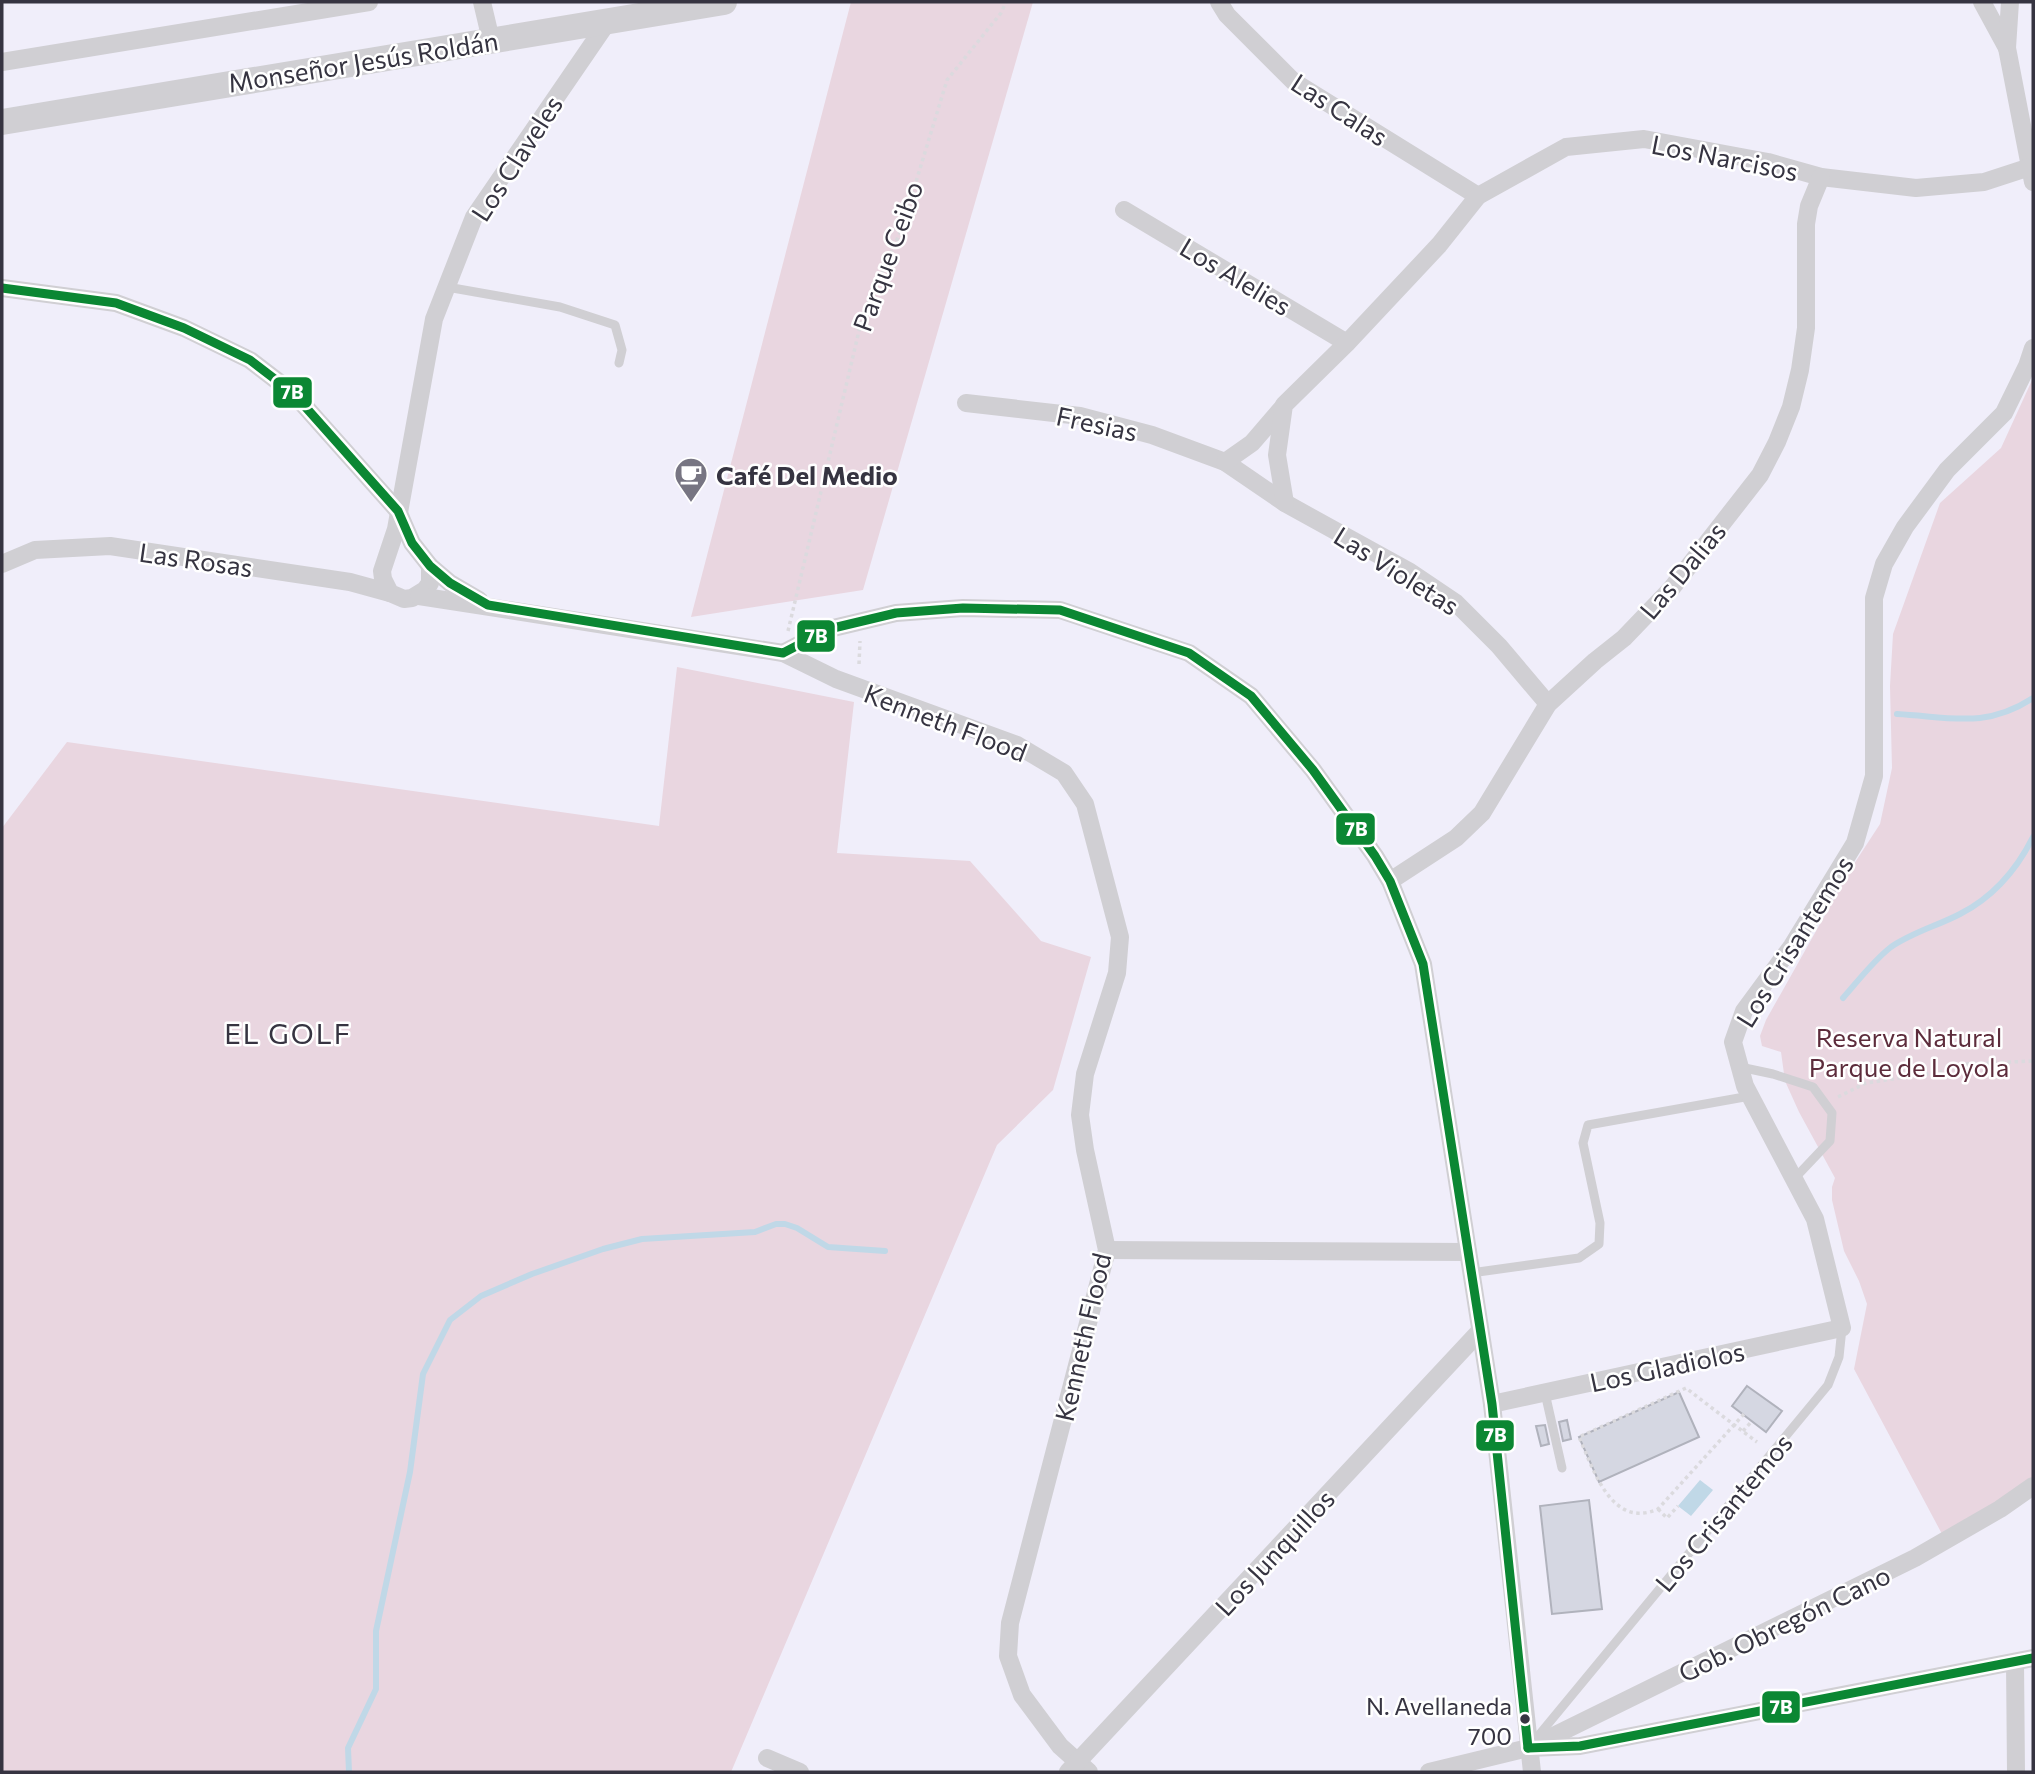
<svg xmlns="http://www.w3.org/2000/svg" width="2035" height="1774" viewBox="0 0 2035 1774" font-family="Commissioner,sans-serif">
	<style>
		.green { fill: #e9d6e0 }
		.water { fill: #c0d8e7 }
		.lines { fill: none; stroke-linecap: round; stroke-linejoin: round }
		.stream { stroke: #c0d8e7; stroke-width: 6 }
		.building { fill: #d5d7e2; stroke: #b0b2bc; stroke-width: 2 }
		.path { stroke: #dbdade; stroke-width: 3.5; stroke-dasharray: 3.5 3.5; stroke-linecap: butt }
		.lane { stroke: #d0cfd3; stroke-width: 9 }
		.street { stroke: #d0cfd3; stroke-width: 18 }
		.secondary { stroke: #d0cfd3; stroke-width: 26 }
		.bus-1-casing { stroke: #fff; stroke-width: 14 }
		.bus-1 { stroke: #0b8733; stroke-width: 9 }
		.bus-dot { fill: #363441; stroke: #fff; stroke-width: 2.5 }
		.labels { text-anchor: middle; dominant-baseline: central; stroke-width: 5; stroke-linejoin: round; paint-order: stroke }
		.bus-label { font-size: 24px; fill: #363441; stroke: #fff; text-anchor: end }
		.street-label { font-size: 26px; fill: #363441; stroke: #fff }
		.poi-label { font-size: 26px; font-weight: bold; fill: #363441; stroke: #fff; text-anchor: start }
		.park-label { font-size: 26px; fill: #5d2c3c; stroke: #fff }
		.neighbourhood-label { font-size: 28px; letter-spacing: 2px; fill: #363441; stroke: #fff }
		.line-badge { stroke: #fff; stroke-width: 2.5 }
		.badge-label { font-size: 19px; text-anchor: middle; font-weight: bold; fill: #fff }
	</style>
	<rect width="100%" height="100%" fill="#f0eefa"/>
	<g class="green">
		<path d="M851 2H1033L863 590 691 617Z"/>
		<path d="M2033 378V1477L1988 1507 1942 1534 1854 1369 1867 1304 1859 1281 1844 1251 1832 1200V1187L1835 1178 1799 1112 1785 1081 1781 1052 1762 1046 1760 1036 1766 1020 1852 867 1880 824 1892 768 1890 686 1893 634 1940 503 2001 448Z"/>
		<path d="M677 667 854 702 837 853 970 861 1041 941 1091 957 1053 1090 997 1145 731 1772H2V828L67 742 659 826Z"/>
	</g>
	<path class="water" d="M1700 1480 1713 1490 1691 1516 1678 1506Z"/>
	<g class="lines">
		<g class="stream">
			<path d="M1897 714C1951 717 1985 729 2033 698"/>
			<path d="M1843 998C1858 981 1873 961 1891 947 1913 932 1937 926 1960 914 1993 897 2017 869 2033 837"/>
			<path d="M349 1772 348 1748 376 1689V1631L410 1472 423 1374 450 1320 481 1296 532 1274 603 1249 642 1239 755 1232 776 1224H785L797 1228 828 1247 885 1251"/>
		</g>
	</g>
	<g class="building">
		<path d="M1747 1386 1782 1411 1766 1432 1732 1406Z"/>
		<path d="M1679 1392 1699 1437 1599 1482 1579 1437Z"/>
		<path d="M1567 1420 1571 1439 1563 1441 1559 1422Z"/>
		<path d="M1545 1425 1549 1444 1541 1446 1536 1426Z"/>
		<path d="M1589 1500 1602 1609 1552 1614 1540 1506Z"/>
	</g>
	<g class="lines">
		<g class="path">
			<path d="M788 631 863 314 901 231 947 80 1001 13 1006 2"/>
			<path d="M859 664 860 641"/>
			<path d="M1838 1097 1866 1083 1940 1072 1965 1064 2033 1061"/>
			<path d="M1744 1414 1734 1425 1658 1509C1611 1530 1593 1468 1579 1437L1686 1388C1709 1406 1733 1424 1757 1442"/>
			<path d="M1743 1431 1752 1421"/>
			<path d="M1658 1509 1667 1518 1678 1506"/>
		</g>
		<g class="lane">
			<path d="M447 287 560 307 615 325 622 350 619 363"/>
			<path d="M1740 1067 1773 1074 1813 1087 1832 1113 1830 1141 1794 1179"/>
			<path d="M1471 1273 1579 1258 1599 1244 1600 1223 1583 1143 1588 1125 1750 1096"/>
			<path d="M1545 1393 1562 1468"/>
			<path d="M1534 1741 1828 1385 1839 1357 1842 1328"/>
		</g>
		<g class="street">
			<path d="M482 2 491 40"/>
			<path d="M1219 2 1227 15 1294 82 1478 196"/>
			<path d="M1982 2 2007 48"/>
			<path d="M2010 2 2007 48 2033 182"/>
			<path d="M2 62 369 2"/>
			<path d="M1124 210 1347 343"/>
			<path d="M2 288 116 303 184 328 250 360 293 393 398 511 412 543 430 566 450 583 479 600"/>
			<path d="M966 403 1080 416 1152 435 1225 462 1285 503 1410 572 1456 603 1499 646 1548 704"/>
			<path d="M1225 462 1252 443 1283 407"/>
			<path d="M1285 503 1277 455 1284 405 1347 343 1439 245 1478 196 1566 147 1644 139 1768 162 1821 177 1916 188 1984 182 2030 167"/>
			<path d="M2 564 35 550 110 546 350 582 390 593"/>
			<path d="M430 566V583L425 590 412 598 404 599 390 593 383 579 382 571 396 529 434 319 474 217 609 20"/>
			<path d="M419 596 783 653 836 679 1017 745 1064 773 1085 804 1120 937 1117 973 1085 1074 1080 1115 1085 1150 1107 1250 1010 1623 1008 1656 1022 1695 1060 1746 1089 1772"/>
			<path d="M783 653 829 629 896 613 963 608 1060 610 1189 653 1251 696 1313 770 1375 856 1390 881 1423 964 1492 1404 1532 1772"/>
			<path d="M1390 881 1456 838 1482 813 1548 704 1595 661 1624 638 1671 589 1760 475 1777 442 1791 407 1800 370 1806 328V224L1809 206 1821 177"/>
			<path d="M1107 1250 1468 1252"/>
			<path d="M1492 1404 1842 1328 1815 1219 1745 1086 1733 1042 1744 1011 1792 946 1855 843 1874 776V598L1884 564 1905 527 1947 470 2004 413 2027 366 2033 348"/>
			<path d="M2015 1662 2016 1772"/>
			<path d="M1535 1745 1915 1558 2000 1509 2033 1486"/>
			<path d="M767 1758 800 1772"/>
			<path d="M1068 1772 1480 1331"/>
			<path d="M1429 1772 1528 1748 1580 1746 2033 1658"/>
		</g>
		<path class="secondary" d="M2 122 724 2"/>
		<defs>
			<g id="bus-1">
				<path d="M2 288 116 303 184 328 250 360 293 393 398 511 412 543 430 566 450 583 488 605 783 653 829 629 896 613 963 608 1060 610 1189 653 1251 696 1313 770 1375 856 1390 881 1423 964 1492 1404 1528 1748"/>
				<path d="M1528 1748 1580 1746 2033 1658"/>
			</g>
		</defs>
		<use href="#bus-1" class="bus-1-casing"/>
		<use href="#bus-1" class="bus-1"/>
	</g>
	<defs>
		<symbol id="cafe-pin" viewBox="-11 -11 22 30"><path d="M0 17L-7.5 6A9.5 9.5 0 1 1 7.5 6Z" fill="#777582" stroke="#fff"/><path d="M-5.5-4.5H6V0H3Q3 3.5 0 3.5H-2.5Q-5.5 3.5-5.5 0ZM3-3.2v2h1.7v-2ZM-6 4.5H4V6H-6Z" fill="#fff"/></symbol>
	</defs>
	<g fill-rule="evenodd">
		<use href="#cafe-pin" x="672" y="455" width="38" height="52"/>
	</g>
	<circle class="bus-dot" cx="1525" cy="1719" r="6"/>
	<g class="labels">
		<g class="bus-label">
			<text x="1512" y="1705">N. Avellaneda<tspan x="1512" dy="30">700</tspan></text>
		</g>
		<g class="street-label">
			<text transform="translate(363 61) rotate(-9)">Monseñor Jesús Roldán</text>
			<text transform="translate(1340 109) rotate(33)">Las Calas</text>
			<text transform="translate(1725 157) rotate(11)">Los Narcisos</text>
			<text transform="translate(516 158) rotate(-57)">Los Claveles</text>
			<text transform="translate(887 256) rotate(-70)">Parque Ceibo</text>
			<text transform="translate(1236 276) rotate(31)">Los Alelies</text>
			<text transform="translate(1097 423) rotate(12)">Fresias</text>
			<text transform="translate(196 559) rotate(8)">Las Rosas</text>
			<text transform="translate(1397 570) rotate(32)">Las Violetas</text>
			<text transform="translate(1682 570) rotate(-50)">Las Dalias</text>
			<text transform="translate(946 722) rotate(21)">Kenneth Flood</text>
			<text transform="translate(1794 941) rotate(-58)">Los Crisantemos</text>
			<text transform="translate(1082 1337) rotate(-77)">Kenneth Flood</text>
			<text transform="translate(1667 1366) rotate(-12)">Los Gladiolos</text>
			<text transform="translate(1723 1512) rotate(-50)">Los Crisantemos</text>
			<text transform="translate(1274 1552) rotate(-47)">Los Junquillos</text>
			<text transform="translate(1784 1623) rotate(-26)">Gob. Obregón Cano</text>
		</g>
		<g class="poi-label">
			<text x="716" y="474">Café Del Medio</text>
		</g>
		<g class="park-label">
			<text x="1909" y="1036">Reserva Natural<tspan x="1909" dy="30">Parque de Loyola</tspan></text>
		</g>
		<g class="neighbourhood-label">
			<text x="288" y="1033">EL GOLF</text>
		</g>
	</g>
	<g class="line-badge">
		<rect x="272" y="376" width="41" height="33" rx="7" fill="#0b8733"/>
		<rect x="796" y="619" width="40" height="34" rx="7" fill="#0b8733"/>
		<rect x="1335" y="812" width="41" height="34" rx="7" fill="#0b8733"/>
		<rect x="1475" y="1419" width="40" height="33" rx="7" fill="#0b8733"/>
		<rect x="1761" y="1690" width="40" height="34" rx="7" fill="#0b8733"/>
	</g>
	<g class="badge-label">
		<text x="292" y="399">7B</text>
		<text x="816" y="643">7B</text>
		<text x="1356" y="836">7B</text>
		<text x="1495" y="1442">7B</text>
		<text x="1781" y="1714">7B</text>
	</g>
	<rect width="2035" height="1774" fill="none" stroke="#363441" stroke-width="7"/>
</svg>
